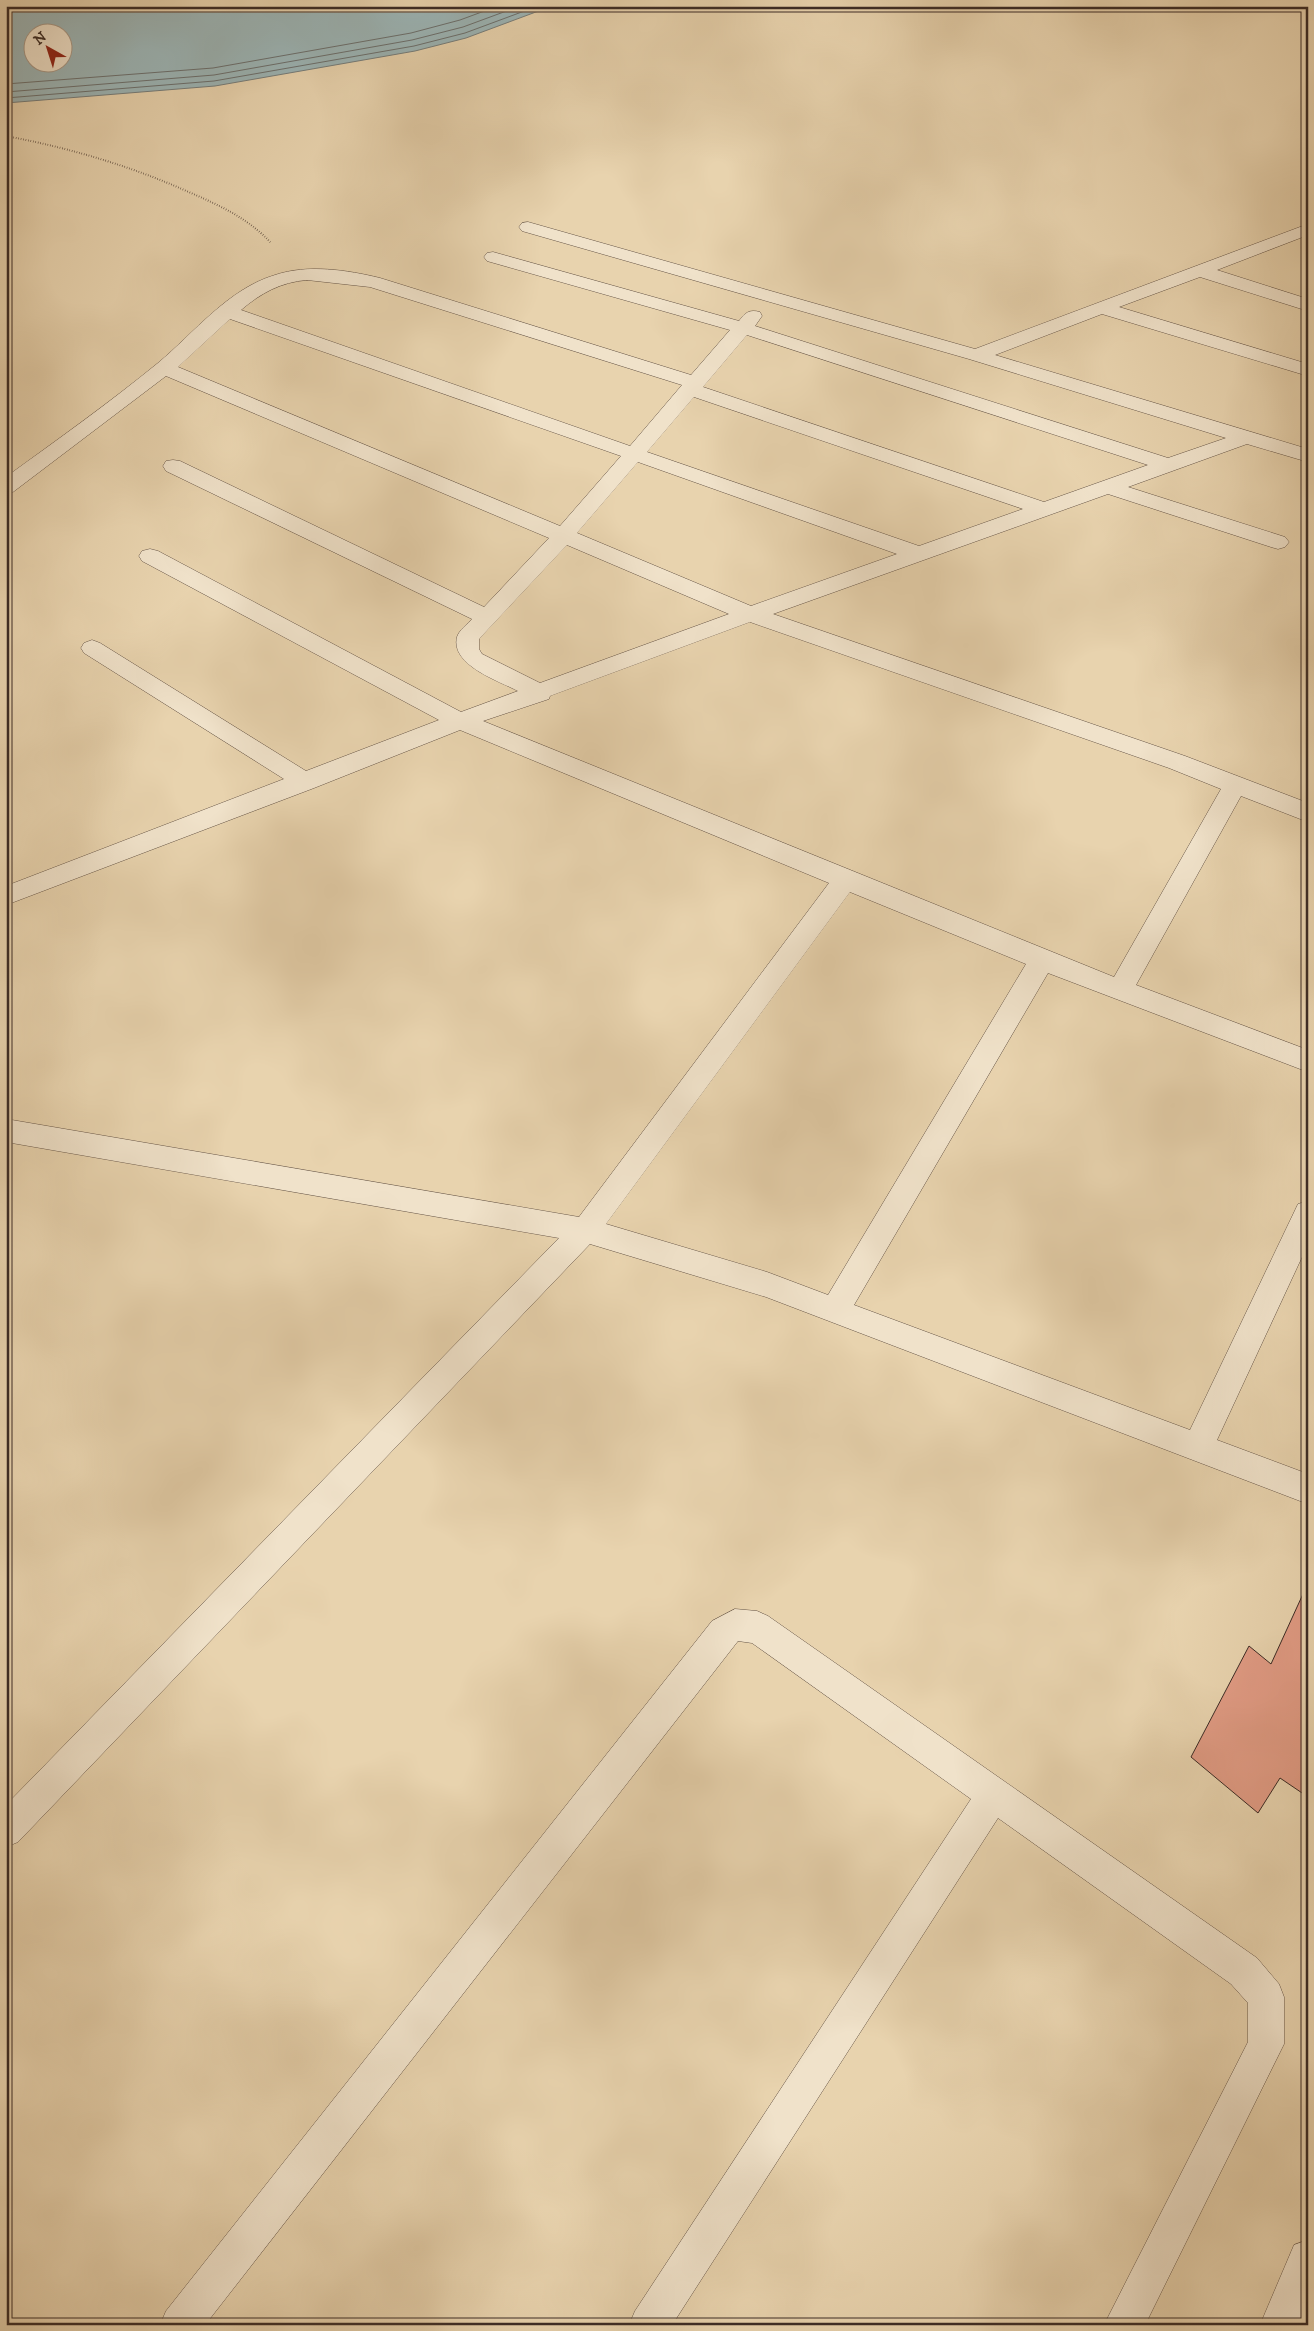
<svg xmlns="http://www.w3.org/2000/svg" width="1314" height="2331" viewBox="0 0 1314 2331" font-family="'IM FELL DW Pica',serif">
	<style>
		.water { fill: #9cb5b6; stroke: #767e7c; fill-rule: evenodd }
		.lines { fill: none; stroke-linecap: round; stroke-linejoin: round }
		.shore { stroke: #6c706e; stroke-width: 1 }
		.building { fill: #e19c85; stroke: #3c2c26 }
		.minor-casing { stroke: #675648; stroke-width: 1 }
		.path { stroke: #3c2c26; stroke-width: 2; stroke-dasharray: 0.5 2; stroke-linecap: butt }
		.minor { fill: #f0e2ca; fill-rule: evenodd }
	</style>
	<rect width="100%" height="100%" fill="#e8d3ae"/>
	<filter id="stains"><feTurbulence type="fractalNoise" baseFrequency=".004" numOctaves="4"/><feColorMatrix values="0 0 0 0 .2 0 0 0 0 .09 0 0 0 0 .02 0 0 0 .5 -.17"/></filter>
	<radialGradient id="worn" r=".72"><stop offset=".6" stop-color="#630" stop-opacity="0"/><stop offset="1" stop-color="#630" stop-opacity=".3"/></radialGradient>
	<path class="water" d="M6 6H552L466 38 415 51 215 86 6 103ZM32 32H62V62H32Z"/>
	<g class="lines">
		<g class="shore">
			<path d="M6 84 213 68 411 33 460 20 498 6"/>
			<path d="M6 92 214 75 412 40 463 27 520 6"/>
			<path d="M6 98 214 81 414 46 465 33 538 6"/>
		</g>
	</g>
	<path class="building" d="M1308 1583V1797L1280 1778 1258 1813 1191 1757 1249 1646 1271 1664Z"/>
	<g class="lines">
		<defs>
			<g id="minor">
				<path d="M528 222 975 349 1308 224V235L1217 270 1308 299V311L1200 277 1119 307 1308 364V376L1102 314 995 355 1308 449V462L1247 444 1128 487 1285 537 1289 542 1285 547 1278 549 1271 547 1108 494 773 614 1185 756 1308 803V822L1241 796 1136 985 1308 1050V1072L1048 973 854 1305 1190 1430 1298 1204 1308 1201V1244L1217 1440 1308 1474V1504L766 1297 590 1244 18 1842 6 1847V1805L559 1238 6 1142V1119L579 1217 829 883 460 730 314 788 6 905V886L284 779 84 653 81 648 84 643 92 640 100 643 306 771 439 720 142 561 139 556 142 551 150 549 158 551 461 712 518 691C499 681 450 665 457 637 459 630 468 624 472 619L166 471 163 466 166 461 173 460 180 461 484 607 549 538 166 376 13 492 6 494V477C57 440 109 403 158 363 194 333 228 289 275 275 308 264 347 270 380 278L691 375 730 330 487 261 484 257 487 253 493 252 739 321C745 313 749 309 760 312L762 316 755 326 1168 458 1226 438 969 359 522 231 519 227 522 223ZM307 280 370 287 682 385 630 446 241 310C261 293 281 282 307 280ZM230 319 621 456 560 526 178 367ZM747 335 1148 465 1044 502 703 387ZM694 397 1023 509 919 546 647 452ZM638 462 897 554 751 606 577 533ZM567 545 729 614 540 683 482 654 479 649V639ZM750 622 1169 768 1221 789 1114 977 483 721 549 699 550 696ZM850 892 1026 964 828 1295 767 1272 606 1224Z"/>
				<path d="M735 1609 757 1611 768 1616 1257 1958 1279 1984 1284 1997V2044L1145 2325H1104L1248 2042V2003L1231 1984 998 1818 672 2325H629L635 2311 971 1799 752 1643 738 1641 205 2325H160L166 2311 712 1621Z"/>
				<path d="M1308 2240V2306L1300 2325H1260L1294 2245Z"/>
			</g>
		</defs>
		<use href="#minor" class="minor-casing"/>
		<path class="path" d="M6 136C70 148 131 166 191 193 221 206 249 219 271 243"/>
		<use href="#minor" class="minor"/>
	</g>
	<rect width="1314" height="2331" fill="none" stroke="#e8d3ae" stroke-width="25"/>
	<rect x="8" y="8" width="1299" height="2316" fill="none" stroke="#3c2c26" stroke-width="2.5"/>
	<rect x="12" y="12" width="1289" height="2306" fill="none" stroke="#3c2c26"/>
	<g transform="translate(48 48) rotate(321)"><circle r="24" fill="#f0e2ca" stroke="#a89988"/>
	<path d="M0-4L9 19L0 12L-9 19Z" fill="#8f2418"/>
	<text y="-8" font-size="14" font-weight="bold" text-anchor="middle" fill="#3c2c26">N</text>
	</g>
	<rect width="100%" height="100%" filter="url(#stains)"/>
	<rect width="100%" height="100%" fill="url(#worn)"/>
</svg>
